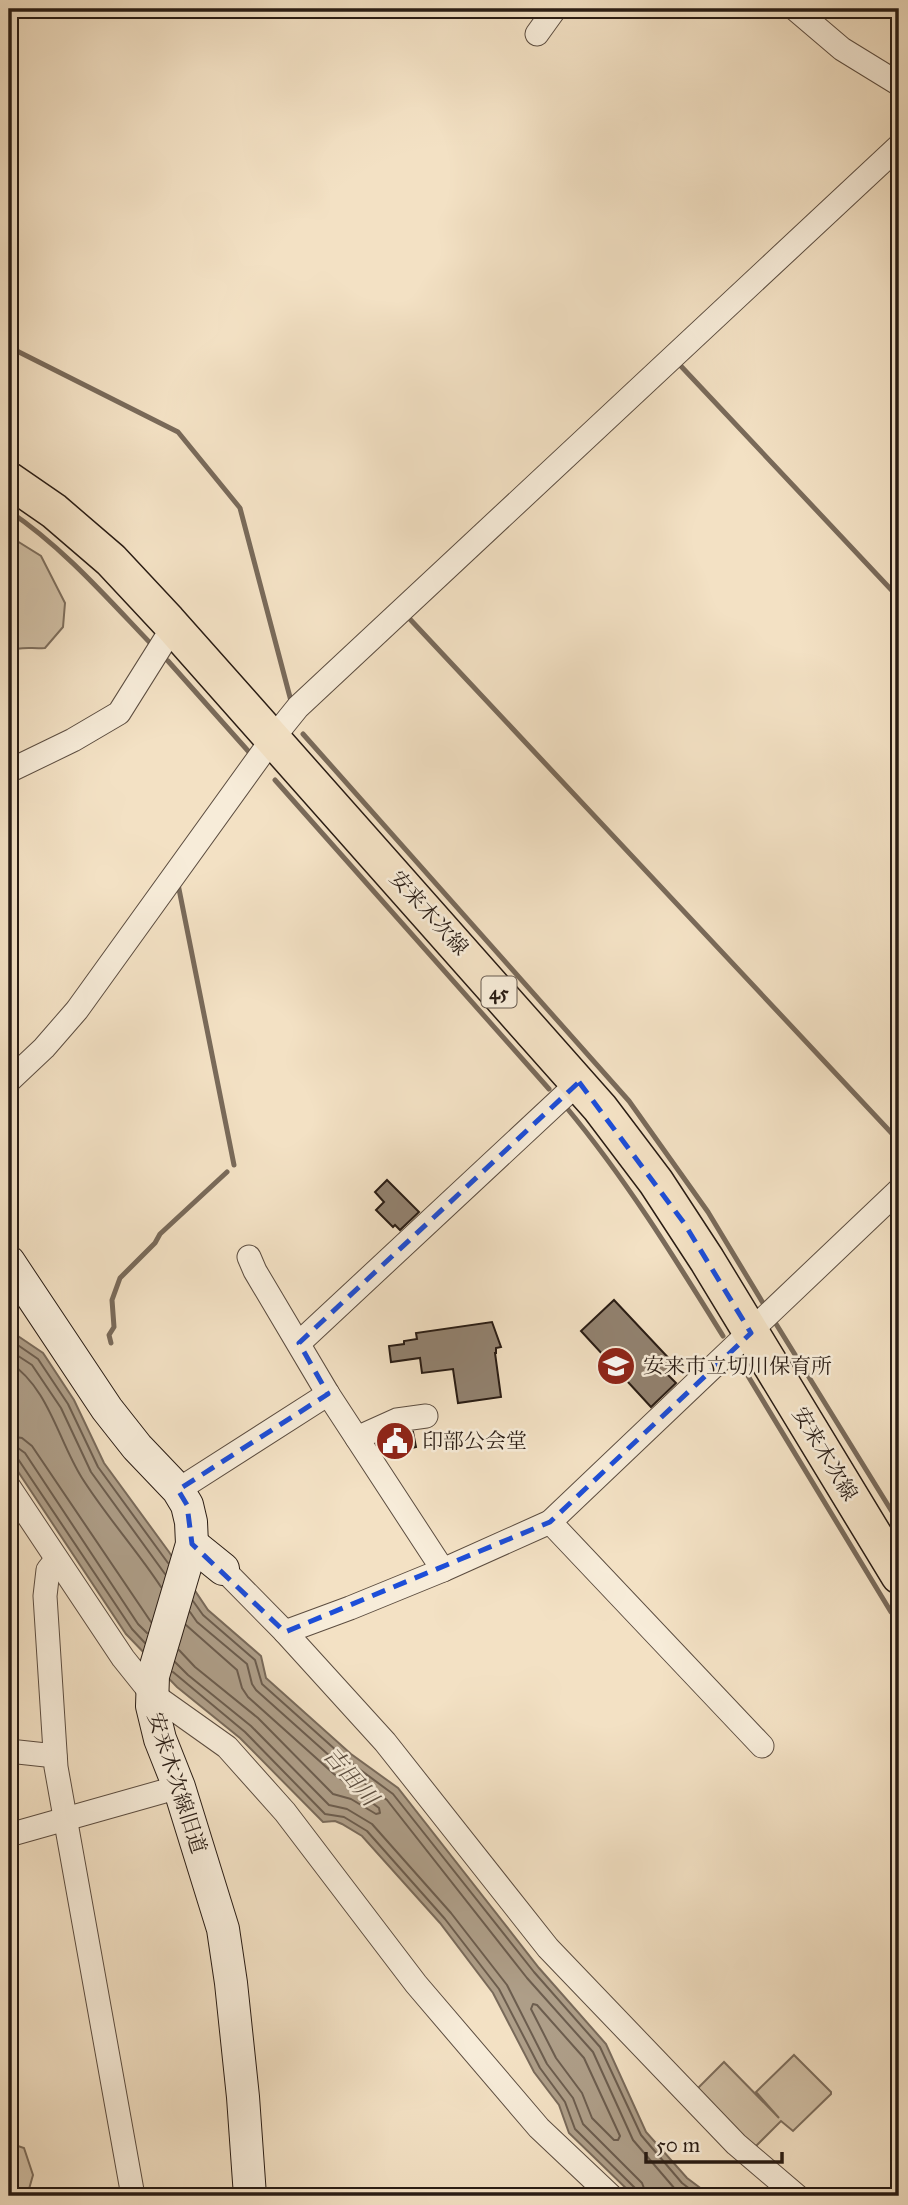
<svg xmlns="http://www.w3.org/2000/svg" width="908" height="2205" viewBox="0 0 908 2205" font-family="'IM FELL Great Primer','Noto Serif JP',serif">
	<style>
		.green { fill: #d1c0a6; stroke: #7d6e5d; stroke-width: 2 }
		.water { fill: #ae9e88; stroke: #796a5a; stroke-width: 2 }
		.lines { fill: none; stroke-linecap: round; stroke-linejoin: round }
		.shore { stroke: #6c5d4e; stroke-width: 2 }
		.stream { stroke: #796a5a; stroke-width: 5 }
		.building { fill: #928270; stroke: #291c14; stroke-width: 2 }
		.street-casing { stroke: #5c4d40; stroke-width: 25 }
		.secondary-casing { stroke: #291c14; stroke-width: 34 }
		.primary-casing { stroke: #291c14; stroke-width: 38 }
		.street { stroke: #f7ecd9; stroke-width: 23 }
		.secondary { stroke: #f7ecd9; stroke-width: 32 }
		.primary { stroke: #f3e1c4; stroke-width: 35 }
		.marked { fill: none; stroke: #1d4ed8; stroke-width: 5; stroke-dasharray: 14 9; stroke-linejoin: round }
		.labels { text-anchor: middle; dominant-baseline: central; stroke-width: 5; stroke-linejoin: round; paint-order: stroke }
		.shield { fill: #f7ecd9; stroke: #675a4f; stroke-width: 2 }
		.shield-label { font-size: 19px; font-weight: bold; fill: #291c14 }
		.street-label { font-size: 21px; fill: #291c14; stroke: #f7ecd9 }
		.poi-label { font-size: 21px; fill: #291c14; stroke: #f7ecd9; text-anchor: start }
		.water-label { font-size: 23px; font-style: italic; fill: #5e5042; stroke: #f7ecd9 }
	</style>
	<rect width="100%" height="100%" fill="#f3e1c4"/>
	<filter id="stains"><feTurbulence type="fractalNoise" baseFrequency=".00286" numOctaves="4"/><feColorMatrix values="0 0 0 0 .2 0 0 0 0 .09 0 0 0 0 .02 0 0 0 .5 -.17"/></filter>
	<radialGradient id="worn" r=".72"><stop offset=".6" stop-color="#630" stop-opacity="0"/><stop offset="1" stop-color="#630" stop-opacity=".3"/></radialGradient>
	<g class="green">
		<path d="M9 536 41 556 65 603 63 627 45 648C32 649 20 646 9 651Z"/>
		<path d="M794 2055 831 2092V2094L793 2131 781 2121 752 2150 695 2091 724 2062 779 2118 756 2092Z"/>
		<path d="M9 2143 24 2148 33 2175 27 2196H9Z"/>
	</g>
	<path class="water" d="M9 1330 43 1353 74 1400 104 1463 169 1552 208 1610 261 1656 266 1678 351 1754 398 1788 539 1968 606 2044 646 2132 687 2178 711 2196H634L569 2133 559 2105 534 2072 493 1993 440 1923 362 1836 342 1824 335 1821 323 1822 240 1738 177 1687 126 1634 9 1458Z"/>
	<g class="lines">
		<g class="shore">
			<path d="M9 1339 38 1359 68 1404 98 1467 168 1563"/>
			<path d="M9 1350 32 1365 61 1408 91 1472 165 1574"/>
			<path d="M9 1362C49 1388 58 1440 82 1478 106 1516 136 1549 161 1587"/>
			<path d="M9 1436 22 1438 32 1446 151 1622"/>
			<path d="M9 1446 18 1448 25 1453 138 1624 147 1633"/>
			<path d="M9 1455 18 1459 132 1629 145 1643"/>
			<path d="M193 1601 203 1615 255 1660 262 1684 347 1760 393 1794 534 1972 600 2047 641 2135 682 2183 699 2196"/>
			<path d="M190 1612 197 1622 247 1664 252 1684 256 1690 341 1766 387 1800 527 1978 593 2052 633 2140 675 2189 684 2196"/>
			<path d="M179 1650 195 1667 258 1718 333 1794 351 1799 376 1814 380 1813 379 1808 334 1774 248 1697 242 1688 237 1670 186 1625"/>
			<path d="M175 1662 188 1675 251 1726 329 1805 347 1809 372 1824 451 1913 507 1985 547 2064 573 2098 583 2124 642 2183 647 2196"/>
			<path d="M173 1672 245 1732 325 1814 344 1817 367 1831 445 1919 499 1989 540 2068 565 2102 575 2129 636 2189 638 2196"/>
			<path d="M533 2004 537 2005 584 2058 620 2136 618 2140H614L592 2118 582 2093 556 2058 531 2009Z"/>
		</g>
		<g class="stream">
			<path d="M9 347 178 432 240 508 291 701"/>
			<path d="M678 363 899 598"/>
			<path d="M9 511C64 548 108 599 154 647"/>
			<path d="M407 616 899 1141"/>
			<path d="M168 661 249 752"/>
			<path d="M303 734 629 1101 708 1212 766 1308"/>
			<path d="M275 780 549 1089"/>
			<path d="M178 884 234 1165"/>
			<path d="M566 1107C626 1179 674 1257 723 1336"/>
			<path d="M773 1319 899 1523"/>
			<path d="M111 1343 109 1335 114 1327 112 1300 120 1278 155 1243 160 1234 227 1172"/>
			<path d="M745 1371 891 1612"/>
		</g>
	</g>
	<g class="building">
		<path d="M387 1180 419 1212 400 1230 395 1225 393 1227 376 1210 384 1202 375 1192Z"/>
		<path d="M614 1300 676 1366 667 1374 676 1383 651 1407 581 1331Z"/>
		<path d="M492 1322 501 1347 496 1348V1353H495L501 1397 458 1403 453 1369 422 1373 420 1358 391 1362 389 1346 404 1344V1341L417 1339 416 1333Z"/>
		<path d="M413 1432 416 1447 384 1455 377 1444 401 1434Z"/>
	</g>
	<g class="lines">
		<defs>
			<g id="street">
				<path d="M795 9 842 49 899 84"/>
				<path d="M537 34 555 9"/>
				<path d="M9 771 73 740 119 713 173 627"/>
				<path d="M9 1081 44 1048 77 1010 273 738 298 707 899 146"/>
				<path d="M249 1257 255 1271 328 1394 443 1570"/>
				<path d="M299 1343 579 1082"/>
				<path d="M357 1438 397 1420 426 1416"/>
				<path d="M9 1487 123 1658 151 1693 227 1747 285 1812 416 1984 539 2128 611 2196"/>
				<path d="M178 1490 328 1394"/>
				<path d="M550 1522 762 1746"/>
				<path d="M56 1560 48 1570 45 1596 56 1767 133 2196"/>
				<path d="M223 1569 285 1632 385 1742 548 1948 736 2144 797 2196"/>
				<path d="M285 1632 350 1608 443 1570 550 1522 899 1190"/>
				<path d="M9 1751 55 1756"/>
				<path d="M9 1835 179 1787"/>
			</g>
			<g id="secondary">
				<path d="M9 1262 107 1409 137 1447 178 1490 187 1505 191 1522 192 1544 153 1676 152 1706 160 1739 179 1787 223 1929 231 1983 243 2097 250 2196"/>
				<path d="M192 1544 223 1569"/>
			</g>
			<path id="primary" d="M9 480 54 511 111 560 168 621 600 1108 656 1182 707 1260 899 1576"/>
		</defs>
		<use href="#street" class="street-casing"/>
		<use href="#secondary" class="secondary-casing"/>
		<use href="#primary" class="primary-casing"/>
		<use href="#street" class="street"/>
		<use href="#secondary" class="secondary"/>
		<use href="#primary" class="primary"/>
	</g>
	<path class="marked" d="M579 1082 684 1223 751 1333 550 1522 285 1632 192 1544 187 1505 178 1490 328 1394 299 1343Z"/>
	<defs>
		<symbol id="school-disc" viewBox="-11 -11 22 22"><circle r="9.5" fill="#8f2418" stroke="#f7ecd9"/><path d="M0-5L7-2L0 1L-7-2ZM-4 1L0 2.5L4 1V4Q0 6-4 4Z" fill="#fff"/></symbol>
		<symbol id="civic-disc" viewBox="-11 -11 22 22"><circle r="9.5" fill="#8f2418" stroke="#f7ecd9"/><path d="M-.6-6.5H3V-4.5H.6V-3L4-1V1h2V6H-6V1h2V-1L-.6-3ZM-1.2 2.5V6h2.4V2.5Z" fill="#fff"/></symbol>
	</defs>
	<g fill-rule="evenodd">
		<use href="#school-disc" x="594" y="1344" width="44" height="44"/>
		<use href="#civic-disc" x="373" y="1419" width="44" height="44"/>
	</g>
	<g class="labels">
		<rect class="shield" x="481.5" y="976.5" width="35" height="31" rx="5"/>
		<g class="shield-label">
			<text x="499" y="992">45</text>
		</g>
		<g class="street-label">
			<text transform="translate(429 913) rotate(48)">安来木次線</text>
			<text transform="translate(825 1454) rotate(59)">安来木次線</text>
			<text transform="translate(177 1783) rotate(72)">安来木次線旧道</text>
		</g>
		<g class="poi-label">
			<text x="643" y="1366">安来市立切川保育所</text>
			<text x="422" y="1441">印部公会堂</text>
		</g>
		<g class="water-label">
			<text transform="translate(351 1776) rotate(49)">吉田川</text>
		</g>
	</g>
	<rect width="908" height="2205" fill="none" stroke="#f3e1c4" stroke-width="35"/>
	<rect x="10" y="10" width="887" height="2184" fill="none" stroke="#291c14" stroke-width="3.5"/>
	<rect x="18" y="18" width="873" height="2170" fill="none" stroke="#291c14" stroke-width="2"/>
	<path d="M646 2152v10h136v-10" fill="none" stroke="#291c14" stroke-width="3.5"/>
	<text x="656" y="2152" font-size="21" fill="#291c14" stroke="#f7ecd9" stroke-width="5" paint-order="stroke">50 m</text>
	<rect width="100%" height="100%" filter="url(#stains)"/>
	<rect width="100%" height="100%" fill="url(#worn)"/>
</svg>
